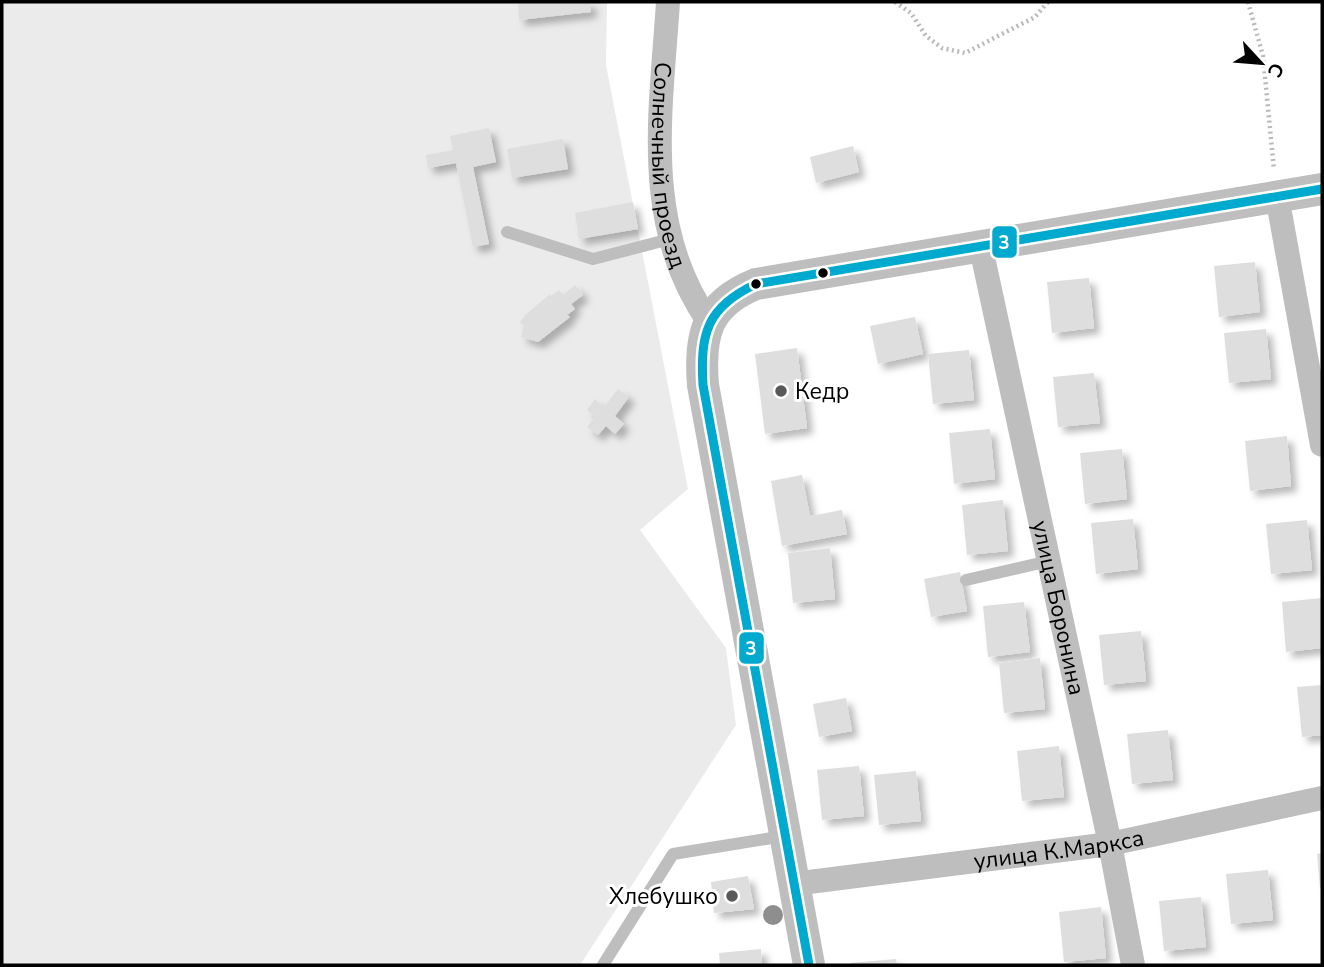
<svg xmlns="http://www.w3.org/2000/svg" width="1324" height="967" viewBox="0 0 1324 967" font-family="'Nunito Sans',sans-serif">
	<style>
		.green { fill: #ebebeb }
		.building { fill: #dedede; filter: url(#shadow) }
		.lines { fill: none; stroke-linecap: round; stroke-linejoin: round }
		.path { stroke: #b9b9b9; stroke-width: 4.5; stroke-dasharray: 2 3.5; stroke-linecap: butt }
		.service { stroke: #bebebe; stroke-width: 12 }
		.minor { stroke: #bebebe; stroke-width: 24 }
		.tertiary { stroke: #bebebe; stroke-width: 32 }
		.bus-1-casing { stroke: #fff; stroke-width: 14 }
		.bus-1 { stroke: #00a9ce; stroke-width: 9 }
		.tree { fill: #8e8e8e }
		.bus-dot { fill: #000; stroke: #fff; stroke-width: 2.5 }
		.poi-dot { fill: #595959; stroke: #fff; stroke-width: 2.5 }
		.labels { text-anchor: middle; dominant-baseline: central; stroke-width: 6; stroke-linejoin: round; paint-order: stroke }
		.street-label { font-size: 23px; fill: #000; stroke: #fff }
		.poi-label { font-size: 23px; fill: #000; stroke: #fff; text-anchor: start }
		.line-badge { stroke: #fff; stroke-width: 2.5 }
		.badge-label { font-size: 19px; text-anchor: middle; font-weight: bold; fill: #fff }
	</style>
	<defs>
		<filter id="shadow"><feDropShadow dx="6" dy="6" stdDeviation="3.5" flood-color="#0004"/></filter>
	</defs>
	<rect width="100%" height="100%" fill="#fff"/>
	<path class="green" d="M2 2H607L606 65 688 489 640 530 726 648 736 725 580 965H2Z"/>
	<g class="building">
		<path d="M518 2H590L591 12 519 20Z"/>
		<path d="M489 128 496 162 473 167 489 244 473 247 456 163 428 168 426 155 453 150 450 136Z"/>
		<path d="M563 139 568 169 512 178 507 149Z"/>
		<path d="M853 146 859 172 816 183 810 157Z"/>
		<path d="M633 202 638 229 579 239 575 213Z"/>
		<path d="M1255 262 1260 312 1219 317 1214 266Z"/>
		<path d="M1089 278 1094 328 1052 333 1047 282Z"/>
		<path d="M575 285 583 295 571 304 575 309 567 315 570 317 538 342 521 337 524 326 520 322 526 314 550 294 551 296 559 290 563 295Z"/>
		<path d="M915 317 923 354 878 364 870 326Z"/>
		<path d="M1266 329 1271 379 1229 383 1224 333Z"/>
		<path d="M797 348 807 428 765 434 755 354Z"/>
		<path d="M969 350 974 400 933 404 928 354Z"/>
		<path d="M1094 373 1100 423 1058 427 1053 377Z"/>
		<path d="M618 389 629 397 615 416 624 424 615 434 606 426 598 435 587 427 595 417 587 410 595 399 604 407Z"/>
		<path d="M990 429 995 479 954 484 949 433Z"/>
		<path d="M1287 436 1291 486 1250 491 1245 441Z"/>
		<path d="M1122 449 1127 499 1085 504 1080 453Z"/>
		<path d="M802 475 810 516 842 510 847 534 782 546 771 481Z"/>
		<path d="M1003 500 1008 551 967 555 962 505Z"/>
		<path d="M1133 519 1138 569 1096 574 1091 523Z"/>
		<path d="M1307 520 1312 570 1271 574 1266 524Z"/>
		<path d="M830 548 835 599 793 603 788 553Z"/>
		<path d="M960 572 967 611 931 617 924 579Z"/>
		<path d="M1322 598V648L1286 652 1282 602Z"/>
		<path d="M1024 602 1030 652 988 657 983 606Z"/>
		<path d="M1141 631 1146 681 1104 685 1099 635Z"/>
		<path d="M1040 658 1045 709 1004 713 999 663Z"/>
		<path d="M1322 685V735L1302 737 1297 687Z"/>
		<path d="M846 698 852 731 819 737 813 704Z"/>
		<path d="M1168 730 1173 780 1132 784 1127 734Z"/>
		<path d="M1059 746 1064 797 1022 801 1017 751Z"/>
		<path d="M859 766 864 816 822 820 817 770Z"/>
		<path d="M916 771 921 821 879 825 874 775Z"/>
		<path d="M1322 853V887L1320 888 1317 854Z"/>
		<path d="M1268 870 1273 920 1231 924 1226 874Z"/>
		<path d="M748 876 754 909 714 913 711 882Z"/>
		<path d="M1201 897 1206 947 1164 951 1159 901Z"/>
		<path d="M1101 907 1106 958 1064 962 1059 912Z"/>
		<path d="M761 949 762 965H720L719 953Z"/>
		<path d="M896 959 897 965H850V963Z"/>
	</g>
	<g class="lines">
		<g class="path">
			<path d="M895 2 911 13 926 36 942 48 965 53 1035 17 1048 2"/>
			<path d="M1248 2 1263 56 1274 170"/>
		</g>
		<g class="service">
			<path d="M507 232 593 259 670 239"/>
			<path d="M966 580 1049 561"/>
			<path d="M603 965 673 854 784 836"/>
		</g>
		<g class="minor">
			<path id="s1" d="M668 2C661 112 641 226 709 322"/>
			<path d="M1277 196 1322 445"/>
			<path id="s2" d="M981 248 1110 844 1133 965"/>
			<path id="s3" d="M793 884 1110 844 1322 798"/>
		</g>
		<path class="tertiary" d="M809 965 703 385C699 335 706 304 756 284L1322 189"/>
		<defs>
			<path id="bus-1" d="M809 965 703 385C700 333 707 307 756 284L1322 189"/>
		</defs>
		<use href="#bus-1" class="bus-1-casing"/>
		<use href="#bus-1" class="bus-1"/>
	</g>
	<circle class="tree" cx="773" cy="915" r="10"/>
	<g class="bus-dot">
		<circle cx="823" cy="273" r="6"/>
		<circle cx="756" cy="284" r="6"/>
	</g>
	<g class="poi-dot">
		<circle cx="781" cy="391" r="7"/>
		<circle cx="732" cy="896" r="7"/>
	</g>
	<g class="labels">
		<g class="street-label">
			<text stroke="none"><textPath href="#s1" startOffset="164">Солнечный проезд</textPath></text>
			<text stroke="none"><textPath href="#s2" startOffset="368">улица Боронина</textPath></text>
			<text stroke="none"><textPath href="#s3" startOffset="268">улица К.Маркса</textPath></text>
		</g>
		<g class="poi-label">
			<text x="795" y="391">Кедр</text>
			<text x="718" y="896" text-anchor="end">Хлебушко</text>
		</g>
	</g>
	<g class="line-badge">
		<rect x="991" y="225" width="27" height="34" rx="7" fill="#00a9ce"/>
		<rect x="738" y="631" width="27" height="34" rx="7" fill="#00a9ce"/>
	</g>
	<g class="badge-label">
		<text x="1004" y="249">3</text>
		<text x="751" y="655">3</text>
	</g>
	<rect width="1324" height="967" fill="none" stroke="#000000" stroke-width="7"/>
	<g transform="translate(1261 63) rotate(116)" stroke="#ffffff" stroke-width="5" paint-order="stroke">
	<path d="M0-5L12 26L0 18L-12 26Z" fill="#000000"/>
	<text y="-10" font-size="19" font-weight="bold" text-anchor="middle" fill="#000000">С</text>
	</g>
</svg>
